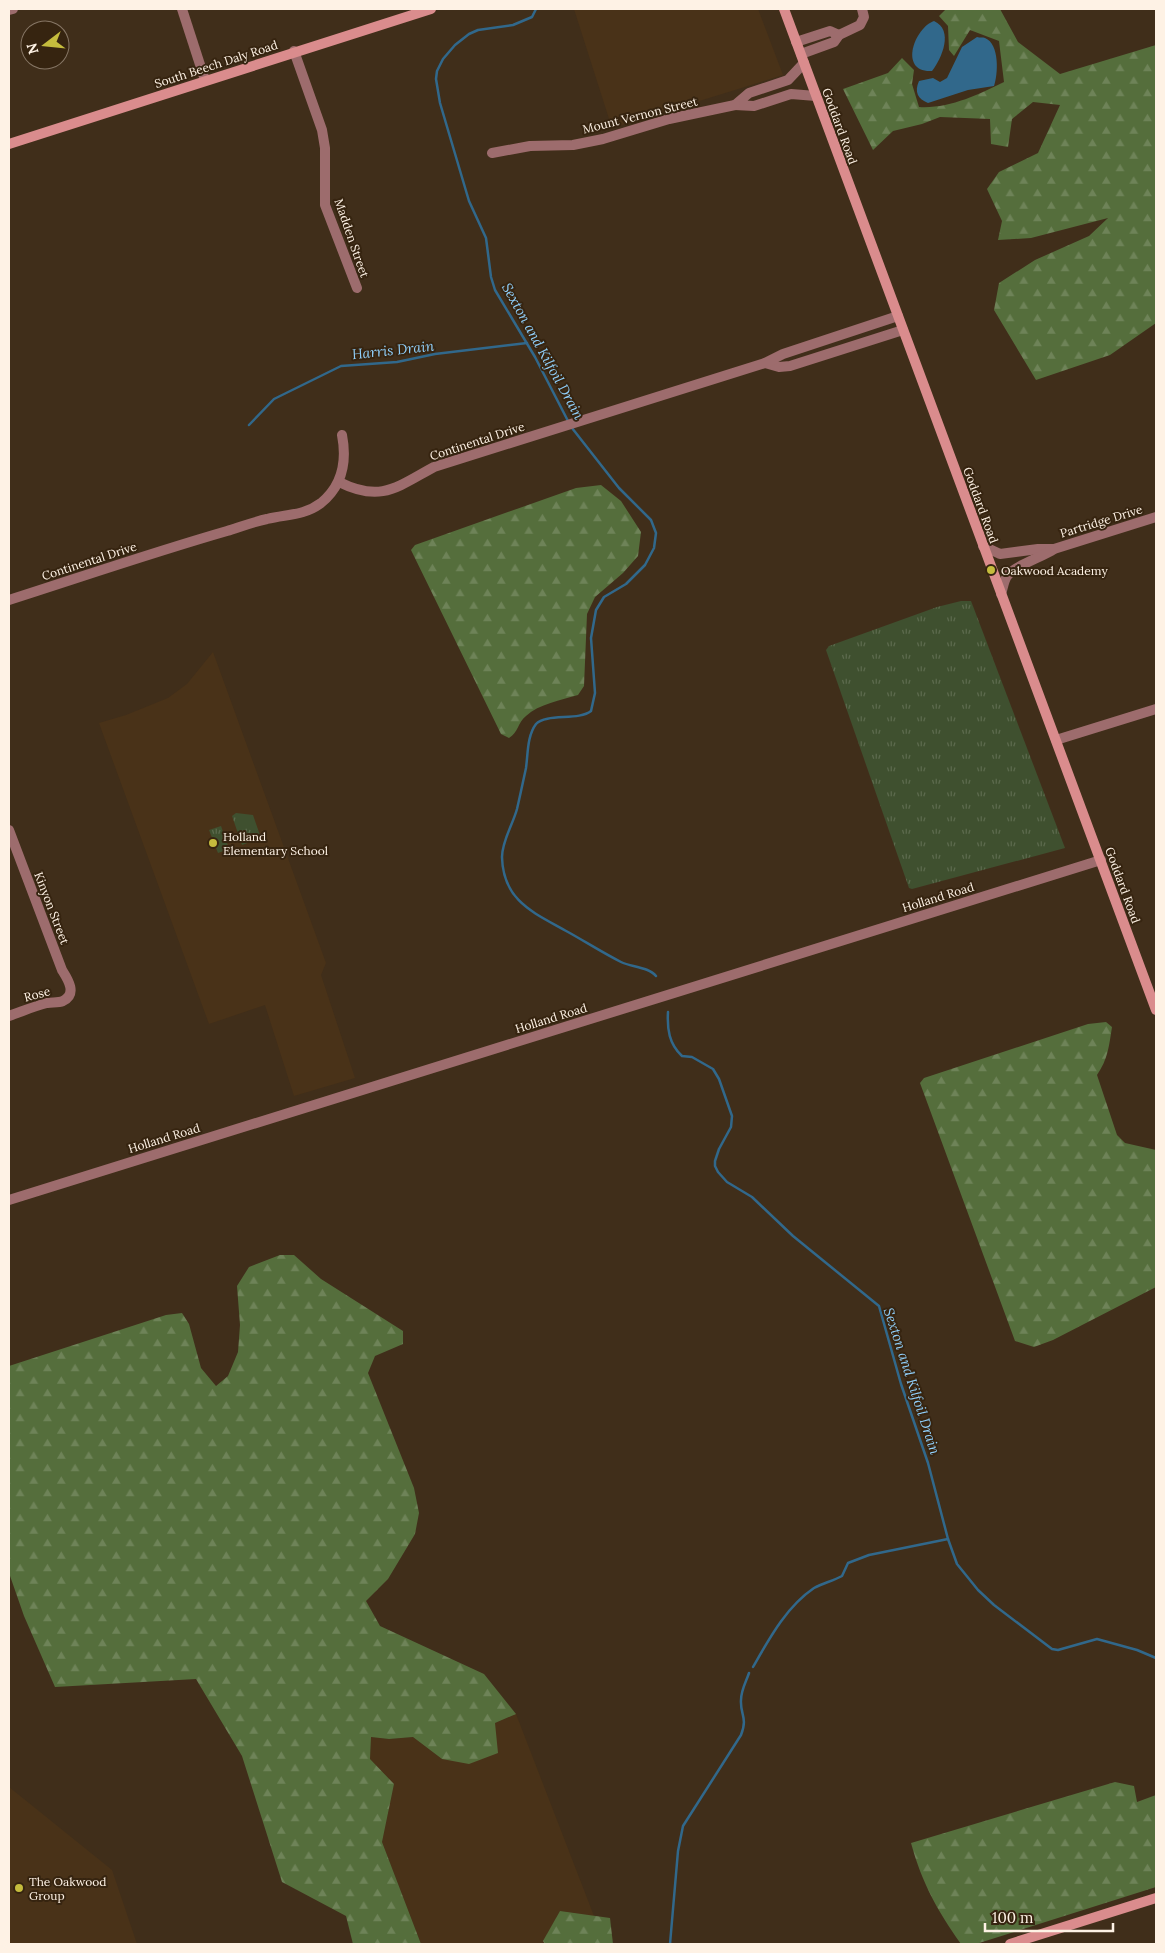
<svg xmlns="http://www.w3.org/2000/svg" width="1165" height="1953" viewBox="0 0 1165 1953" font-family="Lora,serif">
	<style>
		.built { fill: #493218 }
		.grass { fill: url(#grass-tufts) }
		.forest { fill: url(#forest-firs) }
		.water { fill: #31688b }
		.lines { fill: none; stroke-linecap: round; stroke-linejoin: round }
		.stream { stroke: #31688b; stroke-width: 2.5 }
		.street { stroke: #9d6c6d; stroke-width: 10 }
		.secondary { stroke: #da8c8d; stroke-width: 10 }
		.poi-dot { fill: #c5bc3d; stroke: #362410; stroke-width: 2 }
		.labels { text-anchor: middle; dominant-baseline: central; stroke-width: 4; stroke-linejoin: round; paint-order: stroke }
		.street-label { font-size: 12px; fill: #fef2e5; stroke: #362410 }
		.poi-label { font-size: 12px; fill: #fef2e5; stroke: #362410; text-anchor: start }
		.water-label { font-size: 14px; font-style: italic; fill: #90cffa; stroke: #362410 }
	</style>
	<defs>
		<pattern id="grass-tufts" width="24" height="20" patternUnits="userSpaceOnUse" patternTransform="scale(1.25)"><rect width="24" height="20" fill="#3f502f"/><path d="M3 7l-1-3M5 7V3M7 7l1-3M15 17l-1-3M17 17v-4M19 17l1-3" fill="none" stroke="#5c6a4d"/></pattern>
		<pattern id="forest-firs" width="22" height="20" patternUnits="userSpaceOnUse" patternTransform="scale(1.25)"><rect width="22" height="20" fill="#556e3c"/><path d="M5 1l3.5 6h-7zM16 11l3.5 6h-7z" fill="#6e8358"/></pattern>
	</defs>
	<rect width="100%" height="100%" fill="#402e1a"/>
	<g class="built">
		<path d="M574 9H758L783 75 612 128Z"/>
		<path d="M213 652 326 963 321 975 355 1078 294 1096 265 1005 209 1024 99 723 126 715 168 698 187 684Z"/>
		<path d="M516 1714 594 1916 560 1911 544 1941 545 1944H421L382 1842 394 1784 370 1759 371 1737 389 1739 413 1737 442 1759 495 1723Z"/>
		<path d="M9 1787 112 1870 137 1944H9Z"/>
	</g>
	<g class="grass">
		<path d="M961 601H971L1065 848 912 889 909 888 826 650 829 646 937 607Z"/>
		<path d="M236 813 253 815 261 838 242 845 232 816Z"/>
		<path d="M221 826 229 849 218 853 209 830Z"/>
	</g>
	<g class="forest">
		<path d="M946 9H1000L1018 42 1060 74 1156 45V323L1110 355 1036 380 994 310 999 283 1035 260 1089 236 1108 218 1031 238 998 240 1002 221 987 189 999 172 1038 153 1060 105 1033 102 1012 119 1008 147 991 144 990 119 940 117 922 124 893 131 873 150 843 89 888 73 902 58 914 70 912 84 919 107C948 109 978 95 1004 82L999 41 970 30 954 56 949 50 948 26 939 16Z"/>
		<path d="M601 485 621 501 641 532 638 556 623 573 595 597 587 614 584 686 578 695C561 700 539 704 526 716 518 722 518 733 509 738L501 734 411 550 415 545 576 488Z"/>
		<path d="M1106 1022 1112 1027C1109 1046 1108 1059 1097 1075L1117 1135 1125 1143 1156 1150V1287L1053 1340 1034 1347 1015 1341 920 1083 924 1078 1088 1024Z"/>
		<path d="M280 1255H294L321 1279 403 1331V1344L375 1356 368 1373 414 1488 419 1513 415 1534 388 1579 366 1601 380 1626 484 1674 516 1714 495 1723 498 1753 469 1764 442 1759 413 1737 389 1739 371 1737 370 1759 394 1784 382 1842 421 1944H353L346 1916 282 1882 242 1756 196 1679 55 1687 24 1616 9 1573V1366L166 1315 182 1313 189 1324 201 1368 216 1386 228 1376 238 1352 240 1325 237 1286 249 1267Z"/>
		<path d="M1115 1782 1134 1786 1137 1802 1156 1795V1887L976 1944H961C937 1910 922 1883 911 1843Z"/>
		<path d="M560 1911 610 1918 613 1944H545L543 1941Z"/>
	</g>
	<g class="water">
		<path d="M934 21C954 30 942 58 932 71 898 73 914 28 934 21Z"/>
		<path d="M977 37C980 38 983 37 985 38 1000 44 998 75 994 86L968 90 928 103C918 99 914 92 919 81L933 78 940 82 947 78 962 47Z"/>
	</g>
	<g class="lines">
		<g class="stream">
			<path d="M536 9 532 17 513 25 478 30 469 34 455 45 443 59 437 71 436 79 440 103 469 201 486 238 491 277 495 290 535 357 568 421"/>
			<path d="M249 425 274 399 341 366 397 362 435 354 527 343"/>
			<path d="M572 428 619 488 651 520 656 533 654 548 645 565 626 584 604 597 596 610 591 638 595 693 591 711C579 721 546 713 536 724 527 736 528 754 526 768 523 782 520 796 517 809 513 824 502 841 502 857 503 902 535 913 568 932 586 942 603 953 621 962 631 967 649 967 656 976"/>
			<path d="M668 1012C667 1029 669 1044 682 1056L692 1057 713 1069 719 1079 732 1116 731 1127 719 1149 715 1161V1166L718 1172 727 1182 752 1197 793 1236 879 1306 901 1384 928 1463 948 1539 957 1564 978 1590 994 1605 1052 1649 1058 1650 1097 1639 1137 1650 1156 1658"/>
			<path d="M753 1667C769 1639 786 1607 814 1588 823 1583 833 1581 842 1576L848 1563 869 1555 948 1539"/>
			<path d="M670 1944 678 1851 683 1826 741 1735C748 1717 740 1715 741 1700 741 1690 746 1682 749 1673"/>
		</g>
		<g class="street">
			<path d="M182 9 205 80"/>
			<path d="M9 10 13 9"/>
			<path d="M796 42 830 31 839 35"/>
			<path d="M294 51 322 130 325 148V205L357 288"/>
			<path d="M801 54 834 42 839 35 860 25 864 17 862 9"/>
			<path d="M804 63 788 80 749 93 735 105 754 106 791 94 816 96"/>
			<path d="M492 153 530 146 573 145 603 139 669 119 735 105"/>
			<path d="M765 363 779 367 790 366 903 330"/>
			<path d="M339 482C381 503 397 487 434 467L765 363 783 354 898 316"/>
			<path d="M983 546 1000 554 1038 549H1054"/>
			<path d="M1001 594C1003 588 1004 579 1008 575 1015 566 1042 557 1054 549L1156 517"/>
			<path d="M9 600C81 577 154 552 227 531 240 527 253 522 267 519 286 514 304 516 321 503 343 485 347 461 342 435"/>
			<path d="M1056 740 1156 709"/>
			<path d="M9 830 62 970C67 978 78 994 63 1001 58 1003 52 1002 47 1003 34 1006 21 1012 9 1016"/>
			<path d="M9 1200 1101 860"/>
		</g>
		<g class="secondary">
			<path d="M784 9 1156 1010"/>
			<path d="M9 144 431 9"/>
			<path d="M1010 1944 1156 1898"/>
		</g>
	</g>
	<g class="poi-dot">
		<circle cx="991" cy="570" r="5"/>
		<circle cx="213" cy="843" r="5"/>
		<circle cx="19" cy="1888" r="5"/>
	</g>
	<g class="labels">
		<g class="street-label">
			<text transform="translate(216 64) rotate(-18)">South Beech Daly Road</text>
			<text transform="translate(640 115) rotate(-14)">Mount Vernon Street</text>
			<text transform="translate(840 126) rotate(70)">Goddard Road</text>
			<text transform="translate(352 238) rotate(71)">Madden Street</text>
			<text transform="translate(477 441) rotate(-18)">Continental Drive</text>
			<text transform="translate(981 505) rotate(70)">Goddard Road</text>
			<text transform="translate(1101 521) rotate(-17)">Partridge Drive</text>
			<text transform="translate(89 561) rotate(-18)">Continental Drive</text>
			<text transform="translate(1123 885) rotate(70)">Goddard Road</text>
			<text transform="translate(938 897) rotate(-17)">Holland Road</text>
			<text transform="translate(52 908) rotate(69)">Kinyon Street</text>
			<text transform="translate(37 994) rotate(-15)">Rose</text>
			<text transform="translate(551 1018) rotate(-17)">Holland Road</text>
			<text transform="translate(164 1138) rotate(-17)">Holland Road</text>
		</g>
		<g class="poi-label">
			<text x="1001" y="570">Oakwood Academy</text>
			<text x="223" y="836">Holland<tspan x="223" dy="14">Elementary School</tspan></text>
			<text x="29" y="1881">The Oakwood<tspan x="29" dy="14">Group</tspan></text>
		</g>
		<g class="water-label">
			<text transform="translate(393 350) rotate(-6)">Harris Drain</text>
			<text transform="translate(543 351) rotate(61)">Sexton and Kilfoil Drain</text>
			<text transform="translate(912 1381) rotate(72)">Sexton and Kilfoil Drain</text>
		</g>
	</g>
	<rect width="1165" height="1953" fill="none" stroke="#fef2e5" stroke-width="20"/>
	<g transform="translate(45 45) rotate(254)"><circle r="24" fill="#362410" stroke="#867665"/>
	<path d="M0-4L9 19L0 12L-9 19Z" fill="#c5bc3d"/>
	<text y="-8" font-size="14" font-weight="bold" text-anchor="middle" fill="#fef2e5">N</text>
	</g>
	<path d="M985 1923v8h128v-8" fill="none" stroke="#fef2e5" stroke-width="2.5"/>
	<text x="992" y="1923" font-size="15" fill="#fef2e5" stroke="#362410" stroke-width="4" paint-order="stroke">100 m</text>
</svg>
